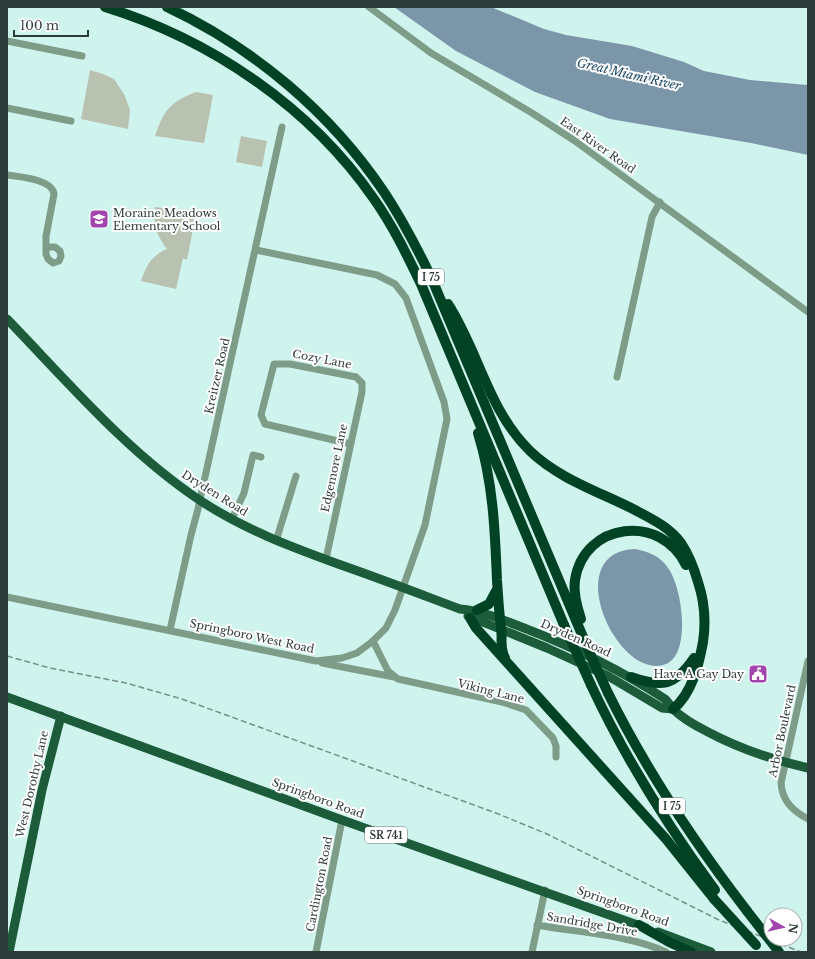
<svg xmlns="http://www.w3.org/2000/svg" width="815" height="959" viewBox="0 0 815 959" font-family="'Libre Baskerville',serif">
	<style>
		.green { fill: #b9c1b0 }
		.water { fill: #7c96a9 }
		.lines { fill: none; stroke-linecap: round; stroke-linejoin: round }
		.minor { stroke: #7e9d89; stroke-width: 7 }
		.major { stroke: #1c5c3a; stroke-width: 9 }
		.highway { stroke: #004224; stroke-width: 10 }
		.rail { stroke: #778f8b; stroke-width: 1.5; stroke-dasharray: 6 3; stroke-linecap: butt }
		.highway-bridge { stroke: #004224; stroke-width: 10 }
		.labels { text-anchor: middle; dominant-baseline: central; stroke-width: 4; stroke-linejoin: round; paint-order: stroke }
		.shield { fill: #fff; stroke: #6c7674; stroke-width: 1 }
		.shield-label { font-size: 10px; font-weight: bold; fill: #2d3b39 }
		.street-label { font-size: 11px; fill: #2d3b39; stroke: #fff }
		.poi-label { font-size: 11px; fill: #2d3b39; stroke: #fff; text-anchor: start }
		.water-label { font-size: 12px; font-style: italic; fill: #174663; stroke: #fff }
	</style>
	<rect width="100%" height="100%" fill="#cff3ed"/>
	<g class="green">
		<path d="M90 70 103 74 114 79 125 96 130 110 128 129 81 119Z"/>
		<path d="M196 92 213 95 204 143 155 136C164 110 170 102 196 92Z"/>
		<path d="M241 136 267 141 262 167 236 162Z"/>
		<path d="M155 207 196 213 187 260 183 258 176 289 141 281C146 266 152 255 167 249 156 234 153 226 155 207Z"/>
	</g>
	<g class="water">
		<path d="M394 7H491L544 29 566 35 632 46 684 62 704 71 750 80 808 85V155L751 143 610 119 535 92 456 51Z"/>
		<path d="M635 549C650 552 660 556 668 568 682 586 692 654 666 664 618 683 558 552 635 549Z"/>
	</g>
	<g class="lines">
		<g class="minor">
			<path d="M369 7 431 53 532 113 575 141 808 312"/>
			<path d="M7 41 82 56"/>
			<path d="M7 108 71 121"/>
			<path d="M7 175C20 177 52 179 54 194L46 236V254L48 259 53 263 59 261 61 256 60 251 55 247H47"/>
			<path d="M617 377 652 217 660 202"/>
			<path d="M232 519 244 493 253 455 261 457"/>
			<path d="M276 541 296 476"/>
			<path d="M326 559 362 392V383L356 377 290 364H274L261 415 265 424 351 444"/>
			<path d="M7 597 316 661 342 658 357 653 373 641 386 628 395 610 425 525 447 419 444 402 406 298 395 284 377 275 256 250"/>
			<path d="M170 630 191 535 198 509 282 127"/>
			<path d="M373 641 388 671 398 679 502 702 526 710 553 738 556 746V757"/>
			<path d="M808 661 781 783C782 801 793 811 808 819"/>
			<path d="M322 663 394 677"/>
			<path d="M537 925C580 933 626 934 666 952"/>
			<path d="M316 952 342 820"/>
			<path d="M532 952 545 890"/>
		</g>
		<g class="major">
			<path d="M7 319C68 382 127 452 201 501 245 530 292 547 341 565 381 579 420 594 460 609 483 611 503 620 524 628 576 648 619 669 665 699 668 702 670 705 673 709 682 718 696 726 708 732 740 749 773 760 808 768"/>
			<path d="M468 616 547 648 608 676 662 708 673 709"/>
			<path d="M7 697 342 820 646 928"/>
			<path d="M658 932 711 952"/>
			<path d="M9 952 42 790 61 716"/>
		</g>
		<g class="highway">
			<path d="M105 7C212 40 310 107 374 199 393 226 407 255 421 284L564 625"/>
			<path d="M167 7C254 48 330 112 384 192 402 219 417 248 431 277L591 656"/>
			<path d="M448 304C479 352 488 410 530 451 559 479 600 492 635 510 652 519 669 527 681 543 689 555 694 568 698 582 704 600 706 622 703 642 699 664 692 694 673 709"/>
			<path d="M478 433C493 481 495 530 497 580 498 596 499 612 501 628 503 639 499 647 505 658"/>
			<path d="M477 610 489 604 496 591"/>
			<path d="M470 618 476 628 666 839 714 899"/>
			<path d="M581 619C577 607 573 593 575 580 584 522 661 513 686 565"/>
			<path d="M631 677C662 688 675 686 694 658"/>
			<path d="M591 685C625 758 667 825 715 890"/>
			<path d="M608 693C647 772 694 842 747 911"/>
			<path d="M639 925 669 942 691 952"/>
		</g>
		<path class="rail" d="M7 656 50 668 126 683 182 699 496 813 547 834 719 920 801 952"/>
		<g class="highway-bridge">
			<path d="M564 625 591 685"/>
			<path d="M591 656 608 693"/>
			<path d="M714 899 756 945"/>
			<path d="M747 911 779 952"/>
		</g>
	</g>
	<defs>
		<symbol id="school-square" viewBox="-11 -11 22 22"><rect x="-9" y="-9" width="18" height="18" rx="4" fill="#a244ad" stroke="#fff"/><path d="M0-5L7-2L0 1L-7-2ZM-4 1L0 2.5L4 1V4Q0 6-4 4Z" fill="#fff"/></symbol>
		<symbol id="civic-square" viewBox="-11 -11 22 22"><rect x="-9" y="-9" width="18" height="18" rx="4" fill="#a244ad" stroke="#fff"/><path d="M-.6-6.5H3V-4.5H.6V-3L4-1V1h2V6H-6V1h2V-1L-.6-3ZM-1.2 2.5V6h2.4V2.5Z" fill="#fff"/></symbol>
	</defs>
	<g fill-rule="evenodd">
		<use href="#school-square" x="88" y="208" width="22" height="22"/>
		<use href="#civic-square" x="747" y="663" width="22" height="22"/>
	</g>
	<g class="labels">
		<g class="shield">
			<rect x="418" y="269" width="26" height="16" rx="3"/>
			<rect x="659" y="798" width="26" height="16" rx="3"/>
			<rect x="365" y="827" width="42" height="16" rx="3"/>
		</g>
		<g class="shield-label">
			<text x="431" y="277">I 75</text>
			<text x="672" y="806">I 75</text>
			<text x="386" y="835">SR 741</text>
		</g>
		<g class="street-label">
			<text transform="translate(598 145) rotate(35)">East River Road</text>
			<text transform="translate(322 359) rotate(11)">Cozy Lane</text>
			<text transform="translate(217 376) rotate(-77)">Kreitzer Road</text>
			<text transform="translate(334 468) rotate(-78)">Edgemore Lane</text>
			<text transform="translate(215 493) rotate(32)">Dryden Road</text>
			<text transform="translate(252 636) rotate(12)">Springboro West Road</text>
			<text transform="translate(576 638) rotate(24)">Dryden Road</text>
			<text transform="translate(491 691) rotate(14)">Viking Lane</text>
			<text transform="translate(782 731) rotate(-78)">Arbor Boulevard</text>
			<text transform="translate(32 784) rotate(-77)">West Dorothy Lane</text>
			<text transform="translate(318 798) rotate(20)">Springboro Road</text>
			<text transform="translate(319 884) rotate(-79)">Cardington Road</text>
			<text transform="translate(623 906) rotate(20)">Springboro Road</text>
			<text transform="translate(592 924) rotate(10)">Sandridge Drive</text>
		</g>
		<g class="poi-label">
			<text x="113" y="213">Moraine Meadows<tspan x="113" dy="13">Elementary School</tspan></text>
			<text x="744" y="674" text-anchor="end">Have A Gay Day</text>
		</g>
		<g class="water-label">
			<text transform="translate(629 74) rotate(13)">Great Miami River</text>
		</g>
	</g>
	<rect width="815" height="959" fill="none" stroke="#2d3b39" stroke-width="16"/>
	<g transform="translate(783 927) rotate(98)"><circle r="19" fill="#ffffff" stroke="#abb1b0"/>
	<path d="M0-3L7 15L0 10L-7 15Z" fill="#a244ad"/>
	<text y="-6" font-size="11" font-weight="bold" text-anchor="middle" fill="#2d3b39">N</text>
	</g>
	<path d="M14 30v6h74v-6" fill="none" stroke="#2d3b39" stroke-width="2"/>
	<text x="20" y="30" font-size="12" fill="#2d3b39" stroke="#ffffff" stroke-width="3" paint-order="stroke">100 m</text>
</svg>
